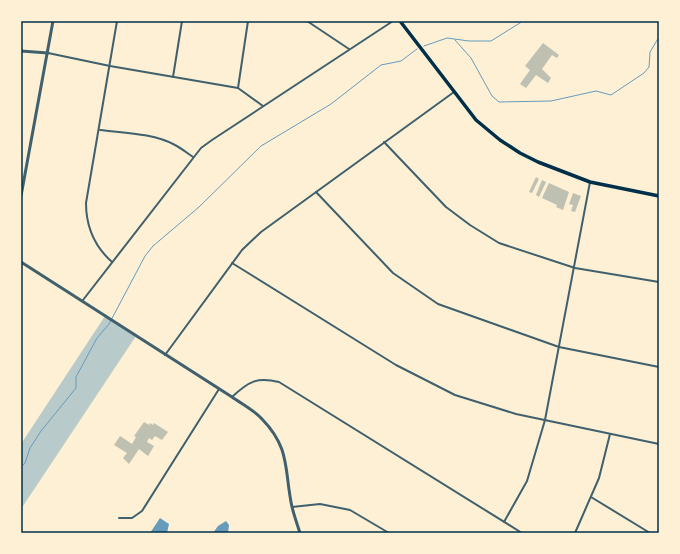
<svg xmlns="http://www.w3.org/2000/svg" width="680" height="554" viewBox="0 0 680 554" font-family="Signika,sans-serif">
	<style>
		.green { fill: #b9caca }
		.water { fill: #669bbc }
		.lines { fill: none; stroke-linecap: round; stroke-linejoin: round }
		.stream { stroke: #669bbc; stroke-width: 1 }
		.building { fill: #bec0b2 }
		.minor { stroke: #3f606c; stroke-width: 2 }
		.tertiary { stroke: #3f606c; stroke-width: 3 }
		.primary { stroke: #003049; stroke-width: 3.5 }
		.neatline { fill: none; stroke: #003049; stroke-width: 1.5 }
	</style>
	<rect width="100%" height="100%" fill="#fdf0d5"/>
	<path class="green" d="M105 316 136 336 21 509V444Z"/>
	<g class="water">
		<path d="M160 518 169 524 167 533H150Z"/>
		<path d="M226 521 229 525 228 533H213L218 526Z"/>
	</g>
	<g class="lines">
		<g class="stream">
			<path d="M455 40 471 58 492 96 499 102 551 101 596 91 611 95 644 73 649 67 650 52 659 37"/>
			<path d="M424 46 447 38 469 41H491L523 21"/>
			<path d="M21 467 25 463 30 448 41 431 76 388V377L97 338 109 324 145 256 153 246 199 207 261 146 331 104 381 65 401 61 417 49"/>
		</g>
	</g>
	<g class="building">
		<path d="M543 43 559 55 557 58 552 55 542 69 551 78 548 83 536 75 526 88 520 84 530 70 525 66Z"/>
		<path d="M536 177 539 179 532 193 529 192Z"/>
		<path d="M542 180 546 182 539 197 536 195Z"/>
		<path d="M549 183 569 192 563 210 556 207 557 205 542 198Z"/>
		<path d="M573 193 581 196 575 212 571 211 573 205 569 204Z"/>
		<path d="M144 422 149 425 150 423 153 425 154 423 168 432 162 440 155 436 152 440 149 438 147 442 154 446 148 456 139 449 129 464 123 458 127 453 114 445 120 436 132 444 136 437 134 436Z"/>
	</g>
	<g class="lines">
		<g class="minor">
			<path d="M307 21 349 49"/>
			<path d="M48 53 110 66 238 88 263 106"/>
			<path d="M173 77 182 21"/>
			<path d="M238 88 248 21"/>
			<path d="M100 130C123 133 153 133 175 145 181 148 187 153 193 157"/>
			<path d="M384 142 446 207 470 225 499 243 575 268 659 282"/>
			<path d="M316 192 393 273 438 304 559 347 659 367"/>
			<path d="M112 262C94 246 86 227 86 203L117 21"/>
			<path d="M232 263 396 365 455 395 516 414 659 444"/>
			<path d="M83 300 201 148 212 140 393 21"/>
			<path d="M165 355 242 250 261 232 454 92"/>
			<path d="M232 397C249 381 257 377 279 382L522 533"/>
			<path d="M591 497 650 533"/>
			<path d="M292 507 320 504 350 510 389 533"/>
			<path d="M119 518H132L142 511 219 389"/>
			<path d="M504 522 527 481 545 420 590 182"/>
			<path d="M575 533 599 478 610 434"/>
		</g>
		<g class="tertiary">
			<path d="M21 51 48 53"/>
			<path d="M21 196 53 21"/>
			<path d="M21 262 232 397C242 404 254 410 262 419 291 449 284 470 292 507 294 515 297 524 300 533"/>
		</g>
		<path class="primary" d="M400 21 476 120 500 140 520 153 538 162 590 182 659 196"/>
	</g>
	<rect width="680" height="554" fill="none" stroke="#fdf0d5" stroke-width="44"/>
	<rect x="22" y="22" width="636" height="510" class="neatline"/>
</svg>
